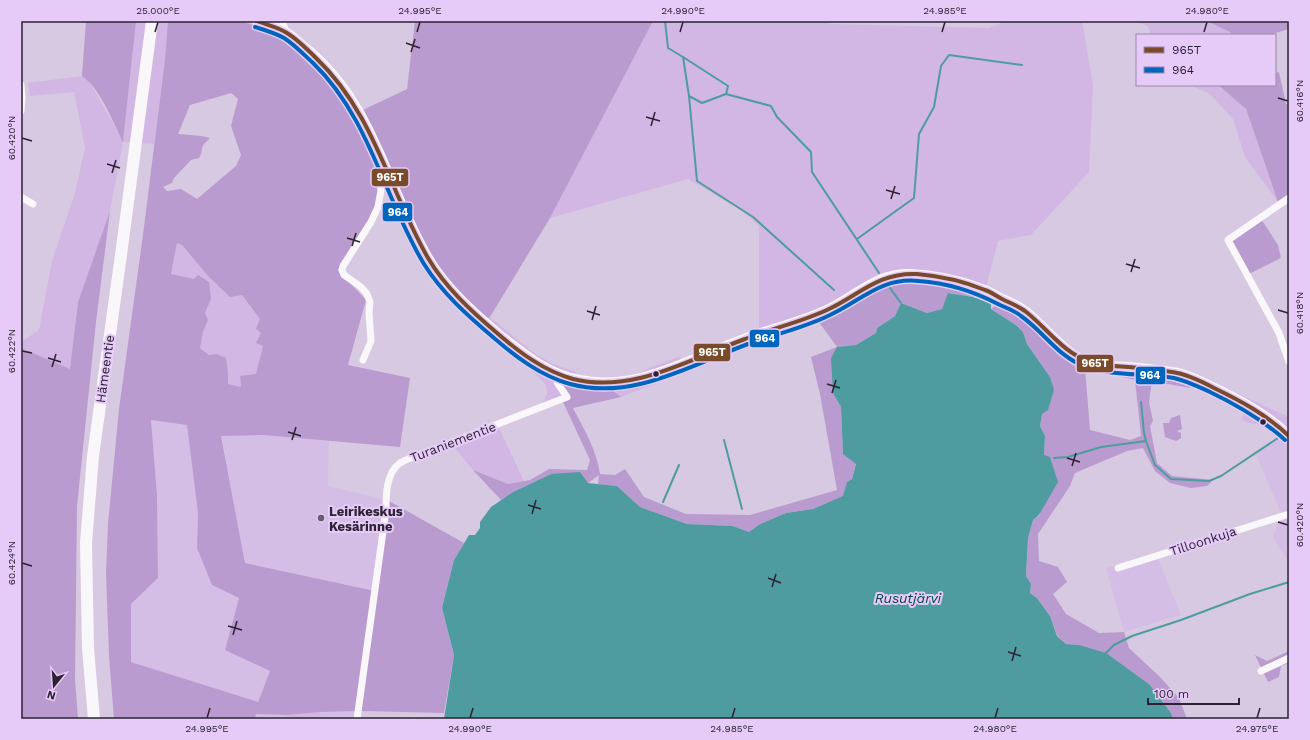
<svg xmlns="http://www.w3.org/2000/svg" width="1310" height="740" viewBox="0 0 1310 740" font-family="'Work Sans',sans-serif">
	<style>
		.built { fill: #d5bee5 }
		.green { fill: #d2b7e4 }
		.forest { fill: #ba9bcf; fill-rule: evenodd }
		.water { fill: #4e9ca0 }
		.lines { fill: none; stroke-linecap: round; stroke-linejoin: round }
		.stream { stroke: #4e9ca0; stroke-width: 2 }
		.street { stroke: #f9f7fa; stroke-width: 7 }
		.secondary { stroke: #f9f7fa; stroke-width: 10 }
		.primary { stroke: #f9f7fa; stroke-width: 12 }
		.bus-1-casing { stroke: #e6cbf8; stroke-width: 7 }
		.bus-2-casing { stroke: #e6cbf8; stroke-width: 7 }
		.bus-1 { stroke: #7a4b2a; stroke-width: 4 }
		.bus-2 { stroke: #0065bd; stroke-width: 4 }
		.ticks { fill: none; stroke: #2c2233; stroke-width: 1.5 }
		.bus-dot { fill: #2c2233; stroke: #e6cbf8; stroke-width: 1.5 }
		.poi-dot { fill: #685c70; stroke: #e6cbf8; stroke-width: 1.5 }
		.labels { text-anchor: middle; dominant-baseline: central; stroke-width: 4; stroke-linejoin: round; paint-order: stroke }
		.street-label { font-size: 13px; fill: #2c2233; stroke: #e6cbf8 }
		.poi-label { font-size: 13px; font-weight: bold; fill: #2c2233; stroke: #e6cbf8; text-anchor: start }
		.water-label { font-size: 14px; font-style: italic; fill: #054543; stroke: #e6cbf8 }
		.line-badge { stroke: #e6cbf8; stroke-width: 1.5 }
		.badge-label { font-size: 11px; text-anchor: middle; font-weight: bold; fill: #fff }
		.neatline { fill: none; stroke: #2c2233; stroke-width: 1.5 }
		.ticks-label { font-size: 10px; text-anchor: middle; fill: #2c2233 }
	</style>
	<rect width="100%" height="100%" fill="#d7c9e1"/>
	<g class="built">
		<path d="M151 420 187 424 198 513 197 548 212 585 239 598 225 649 270 671 258 702 131 662V604L158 578 157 495Z"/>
		<path d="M221 435H263L329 441 328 486 389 501 375 591 245 563Z"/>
		<path d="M1280 436 1289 445V562L1273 538 1281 513 1255 452Z"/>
		<path d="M1156 554 1181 615 1124 632 1106 568Z"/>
		<path d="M362 711 360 719H255V714L286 715 320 712Z"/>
	</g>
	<g class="green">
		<path d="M136 21H168L165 59 154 144 123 142 110 211 78 302 70 370 21 348V342L39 330 52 261 75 193 85 148 74 92 30 96 28 83 82 76 89 81 123 141Z"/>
		<path d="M653 21H823L831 24 989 28 1006 21H1082L1093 85 1089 172 1031 235 998 241 986 287 840 298 762 336 672 372 673 377 621 397 608 387 560 379 569 400 563 402 542 404 547 394 546 385 533 371 487 332 437 284 426 275 425 260 485 319 490 317 534 353 553 364 576 372 575 375 596 379 633 376 642 371 678 357 683 359 759 329V226L741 210 688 179 550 218Z"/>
		<path d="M1134 21H1207L1230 32 1231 35H1151L1148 26Z"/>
		<path d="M1189 85H1218L1246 109 1278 202 1245 157 1233 119 1210 94Z"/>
		<path d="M177 243 182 245 208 276 242 295 260 319 263 346 256 375 240 376 241 387 228 384V373L217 354 209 355 200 348 203 332 208 320 205 313 211 299 194 279 171 274Z"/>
		<path d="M1237 393 1289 417V445C1281 437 1271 428 1260 425 1253 422 1251 425 1242 420L1244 413 1232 404Z"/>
		<path d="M496 422 524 481 508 484 473 470 449 441Z"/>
		<path d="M320 712 321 719H286V715Z"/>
	</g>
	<g class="forest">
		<path d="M86 21H136L123 142C113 122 100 88 82 76Z"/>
		<path d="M168 21H241L259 27 262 33 281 36 305 46 360 110H363L407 89 415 21H653L550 218 490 317 486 319 445 280 380 163C379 177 380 193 376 206 369 227 350 251 338 270L366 300 348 365 410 378 400 447 263 435 221 436 245 563 375 591 389 501 464 543 454 560 442 608 454 655 444 713 362 711 320 712 286 715 256 714 255 719H114L109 656 106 574 108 524 119 409 143 235 165 59ZM231 93 238 99 231 126 241 155 236 166 197 199 181 189 167 191 163 187 172 183 174 178 191 160 199 158 201 154 203 145 210 138 202 136 178 134 190 105ZM177 243 182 245 208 276 230 297 242 295 260 319 256 329 261 333 256 343 263 346 256 374 240 376 241 387 228 384V373L226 358 216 354 209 355 200 348 203 332 208 320 205 313 211 299 209 282 198 275 194 279 171 274ZM151 420 187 425 198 513 197 548 212 585 239 598 225 650 270 671 258 702 131 662V604L158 578 157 495Z"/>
		<path d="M1207 21H1289V29L1269 35H1231L1230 32Z"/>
		<path d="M1279 72 1286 104H1289V195L1278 202 1246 109 1218 85H1275V73Z"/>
		<path d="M110 211 96 322 77 506 75 679 78 719H21V348L70 369 78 302Z"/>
		<path d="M1261 219 1278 245 1281 258 1249 274 1231 240Z"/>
		<path d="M890 272 986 287 1088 363 1085 368 1090 430 1130 440 1141 436 1135 380 1092 370 1093 365 1133 368 1192 380 1190 388 1152 381 1149 402 1153 421 1150 426 1157 463 1172 476 1213 480 1207 486 1191 488 1170 483 1155 471 1143 448 1127 451 1075 473 1070 486 1038 534 1039 561 1058 567 1067 582 1053 594 1066 614 1099 633 1124 632 1129 648 1160 677 1179 698 1187 719H1173L1171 713 1150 685 1079 645 1066 644 1057 635 1050 616 1037 598 1030 593 1031 584 1026 576 1028 538 1033 520 1040 515 1045 436 1040 426 1042 413 1050 377 1027 344 1023 332 1016 325 991 309 1001 301 981 293 973 297 949 293 942 309 927 313 901 303 895 316 877 328 876 333 856 345 837 347 833 393 841 407 843 453 856 463 852 479 847 482 844 496 813 509 786 513 760 524 749 532 733 526 687 524 640 507 617 486 598 484 599 475 588 483 551 474 513 492 501 500 473 470 508 484 530 480 549 469 587 470 590 460 563 402 569 400 559 378 608 387 621 397 573 408C584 429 597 451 600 474L615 475 625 469 644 497 686 514 750 515 837 490 820 394 811 357 837 347 816 318C837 301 863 277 890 272Z"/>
		<path d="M1180 415 1182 429 1177 431 1181 433V438L1176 441 1165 437 1163 423H1169L1171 418Z"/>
		<path d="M1289 651V663L1281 666 1279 677 1268 682 1255 655 1267 661Z"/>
	</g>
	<path class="water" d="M948 293 973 297 991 303V309L1016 325 1023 332 1027 344 1050 377 1054 390 1048 410 1042 414 1040 426 1045 436 1044 455 1050 457 1058 482 1039 515 1033 520 1028 538 1026 576 1031 584 1030 593 1037 598 1050 616 1057 636 1066 644 1079 645 1106 653 1150 685 1171 713 1173 719H444L454 655 442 608 454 560 469 535H475L480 528V522L491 507 513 492 551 474 580 472 588 483 617 486 640 507 687 524 733 526 749 532 760 524 786 513 813 509 843 496 847 482 852 479 856 464 843 454 841 407 833 393 831 358 837 347 856 345 876 333 877 328 895 316 901 303 927 313 942 309Z"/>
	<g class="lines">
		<g class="stream">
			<path d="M665 21 668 48 683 57 689 96 702 103 726 94 771 106 777 117 811 152 812 172 879 273"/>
			<path d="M683 57 728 86 726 94"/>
			<path d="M689 96 697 181 753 217 834 290"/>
			<path d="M857 239 914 198 919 134 934 107 941 66 949 55 1022 65"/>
			<path d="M887 284 901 303"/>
			<path d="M1141 402 1144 433 1146 441"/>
			<path d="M724 440 742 509"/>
			<path d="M1054 458 1068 457 1101 447 1146 441 1155 465 1171 479 1209 481 1221 476 1278 438"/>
			<path d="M663 502 679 465"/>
			<path d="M1106 653 1114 645 1132 636 1181 620 1250 594 1289 582"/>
		</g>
		<g class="street">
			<path d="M282 21 286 32"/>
			<path d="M21 85 22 97 21 111"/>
			<path d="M21 197 33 204"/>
			<path d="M1289 198 1228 240 1279 333 1289 362"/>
			<path d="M363 360 371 341 369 313 370 302 367 294 361 287 344 275 342 270 343 266 371 222 378 207 381 190 377 172 383 160"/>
			<path d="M1118 568 1289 514"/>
			<path d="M1261 671 1289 658"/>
			<path d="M357 719 386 510C386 495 386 473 400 463 407 459 416 456 424 453L567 397 558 384 554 373"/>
		</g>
		<path class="secondary" d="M257 21C266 25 278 27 287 33 294 37 300 44 307 49 374 104 386 187 428 258 446 289 475 314 502 337 526 356 548 374 579 380 638 392 691 358 744 339 773 328 802 322 829 309 855 296 879 272 910 274 933 275 958 280 979 288 987 290 995 295 1002 299 1010 302 1018 306 1025 311 1041 324 1055 341 1072 354 1079 359 1088 361 1096 364 1106 367 1117 366 1127 367 1142 368 1157 370 1172 372 1183 373 1192 378 1202 382 1232 396 1265 412 1289 436"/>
		<path class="primary" d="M94 719 88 648 86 543 93 456 121 255 152 21"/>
		<defs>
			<path id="bus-1" d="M257 21C267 25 278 27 287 33 297 39 307 49 316 58 374 113 389 190 428 258 445 287 471 311 497 333 519 352 544 371 573 379 633 394 690 359 745 339 773 328 802 322 829 309 860 294 880 272 917 274 940 276 963 281 985 290 991 292 996 296 1002 299 1010 303 1018 306 1025 311 1047 328 1062 352 1090 362 1102 366 1114 366 1128 367 1142 368 1157 370 1172 372 1187 374 1201 381 1214 388 1241 401 1267 415 1289 436"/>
			<path id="bus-2" d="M255 27C265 30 275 33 284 38 295 45 304 55 313 63 370 118 384 198 424 264 442 293 468 316 494 338 516 357 541 376 570 384 632 401 691 365 748 344 775 334 805 328 832 314 863 299 882 277 919 281 948 283 973 291 998 304 1006 308 1014 310 1021 316 1044 332 1058 357 1086 367 1113 376 1145 373 1174 378 1187 381 1199 387 1210 392 1237 405 1263 420 1285 440"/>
		</defs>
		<use href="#bus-1" class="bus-1-casing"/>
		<use href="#bus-2" class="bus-2-casing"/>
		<use href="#bus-1" class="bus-1"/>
		<use href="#bus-2" class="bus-2"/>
	</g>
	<path class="ticks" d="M155 32 158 22M417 32 420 22M680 32 683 22M942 32 945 22M1204 32 1207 22M406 43 420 48M411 52 415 39M1278 98 1288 101M646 117 660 121M651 126 655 112M22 138 32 141M107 164 120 168M112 173 116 160M886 190 900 194M891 199 895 186M347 238 360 242M352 246 356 233M1126 264 1140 268M1131 272 1135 259M1278 310 1288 313M587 311 600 315M592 320 596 306M22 351 32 353M48 358 61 362M52 367 56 354M827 384 840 388M832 393 836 380M288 432 301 436M292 440 296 427M1067 458 1080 462M1072 466 1076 453M528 505 541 509M532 514 536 500M1278 522 1288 525M22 563 32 566M768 578 781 583M772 587 776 574M228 626 242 630M233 635 237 621M1008 652 1021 656M1012 661 1016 647M207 718 210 708M470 718 473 708M732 718 735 708M995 718 998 708M1257 718 1260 708"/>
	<g class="bus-dot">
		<circle cx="656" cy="374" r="3.5"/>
		<circle cx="1263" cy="422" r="3.5"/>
	</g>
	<circle class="poi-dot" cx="321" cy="518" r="4"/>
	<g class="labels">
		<g class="street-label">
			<text transform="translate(105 369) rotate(-82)">Hämeentie</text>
			<text transform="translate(453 442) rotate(-21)">Turaniementie</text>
			<text transform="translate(1203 541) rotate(-18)">Tilloonkuja</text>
		</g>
		<g class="poi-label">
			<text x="329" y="511">Leirikeskus<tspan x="329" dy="15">Kesärinne</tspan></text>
		</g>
		<g class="water-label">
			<text x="908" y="598">Rusutjärvi</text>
		</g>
	</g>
	<g class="line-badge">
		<rect x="371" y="168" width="38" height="19" rx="4" fill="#7a4b2a"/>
		<rect x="382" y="202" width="31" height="20" rx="4" fill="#0065bd"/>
		<rect x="749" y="329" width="31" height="19" rx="4" fill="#0065bd"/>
		<rect x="693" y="343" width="38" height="19" rx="4" fill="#7a4b2a"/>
		<rect x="1076" y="354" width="38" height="19" rx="4" fill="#7a4b2a"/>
		<rect x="1135" y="366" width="31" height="19" rx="4" fill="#0065bd"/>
	</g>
	<g class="badge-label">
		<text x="390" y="181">965T</text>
		<text x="398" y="216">964</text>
		<text x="765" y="342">964</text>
		<text x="712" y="356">965T</text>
		<text x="1095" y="367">965T</text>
		<text x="1150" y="379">964</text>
	</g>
	<rect width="1310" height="740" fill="none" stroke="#e6cbf8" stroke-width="44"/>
	<rect x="1136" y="34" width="140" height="52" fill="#e6cbf8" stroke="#9c87a9"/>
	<rect x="1144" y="47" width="20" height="6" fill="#7a4b2a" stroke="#9c87a9"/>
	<text x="1172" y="54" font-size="12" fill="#2c2233">965T</text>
	<rect x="1144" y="67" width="20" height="6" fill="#0065bd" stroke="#9c87a9"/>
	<text x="1172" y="74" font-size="12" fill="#2c2233">964</text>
	<g transform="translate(54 686) rotate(197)" stroke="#e6cbf8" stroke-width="3" paint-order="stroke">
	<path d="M0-3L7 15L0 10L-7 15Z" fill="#2c2233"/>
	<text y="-6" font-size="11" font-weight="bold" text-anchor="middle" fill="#2c2233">N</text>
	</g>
	<path d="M1148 698v6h91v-6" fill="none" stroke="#2c2233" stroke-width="2"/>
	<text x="1154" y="698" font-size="12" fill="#2c2233" stroke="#e6cbf8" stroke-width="3" paint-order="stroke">100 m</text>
	<rect x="22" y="22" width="1266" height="696" class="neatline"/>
	<g class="ticks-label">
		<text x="158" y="14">25.000°E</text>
		<text x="420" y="14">24.995°E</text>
		<text x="683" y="14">24.990°E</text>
		<text x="945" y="14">24.985°E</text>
		<text x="1207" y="14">24.980°E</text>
		<text transform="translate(1299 101) rotate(-90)" y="4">60.416°N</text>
		<text transform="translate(11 138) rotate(-90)" y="4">60.420°N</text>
		<text transform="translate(1299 313) rotate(-90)" y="4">60.418°N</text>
		<text transform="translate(11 351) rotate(-90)" y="4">60.422°N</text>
		<text transform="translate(1299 525) rotate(-90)" y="4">60.420°N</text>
		<text transform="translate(11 563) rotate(-90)" y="4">60.424°N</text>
		<text x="207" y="732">24.995°E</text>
		<text x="470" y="732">24.990°E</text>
		<text x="732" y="732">24.985°E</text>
		<text x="995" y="732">24.980°E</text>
		<text x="1257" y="732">24.975°E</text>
	</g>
</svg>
